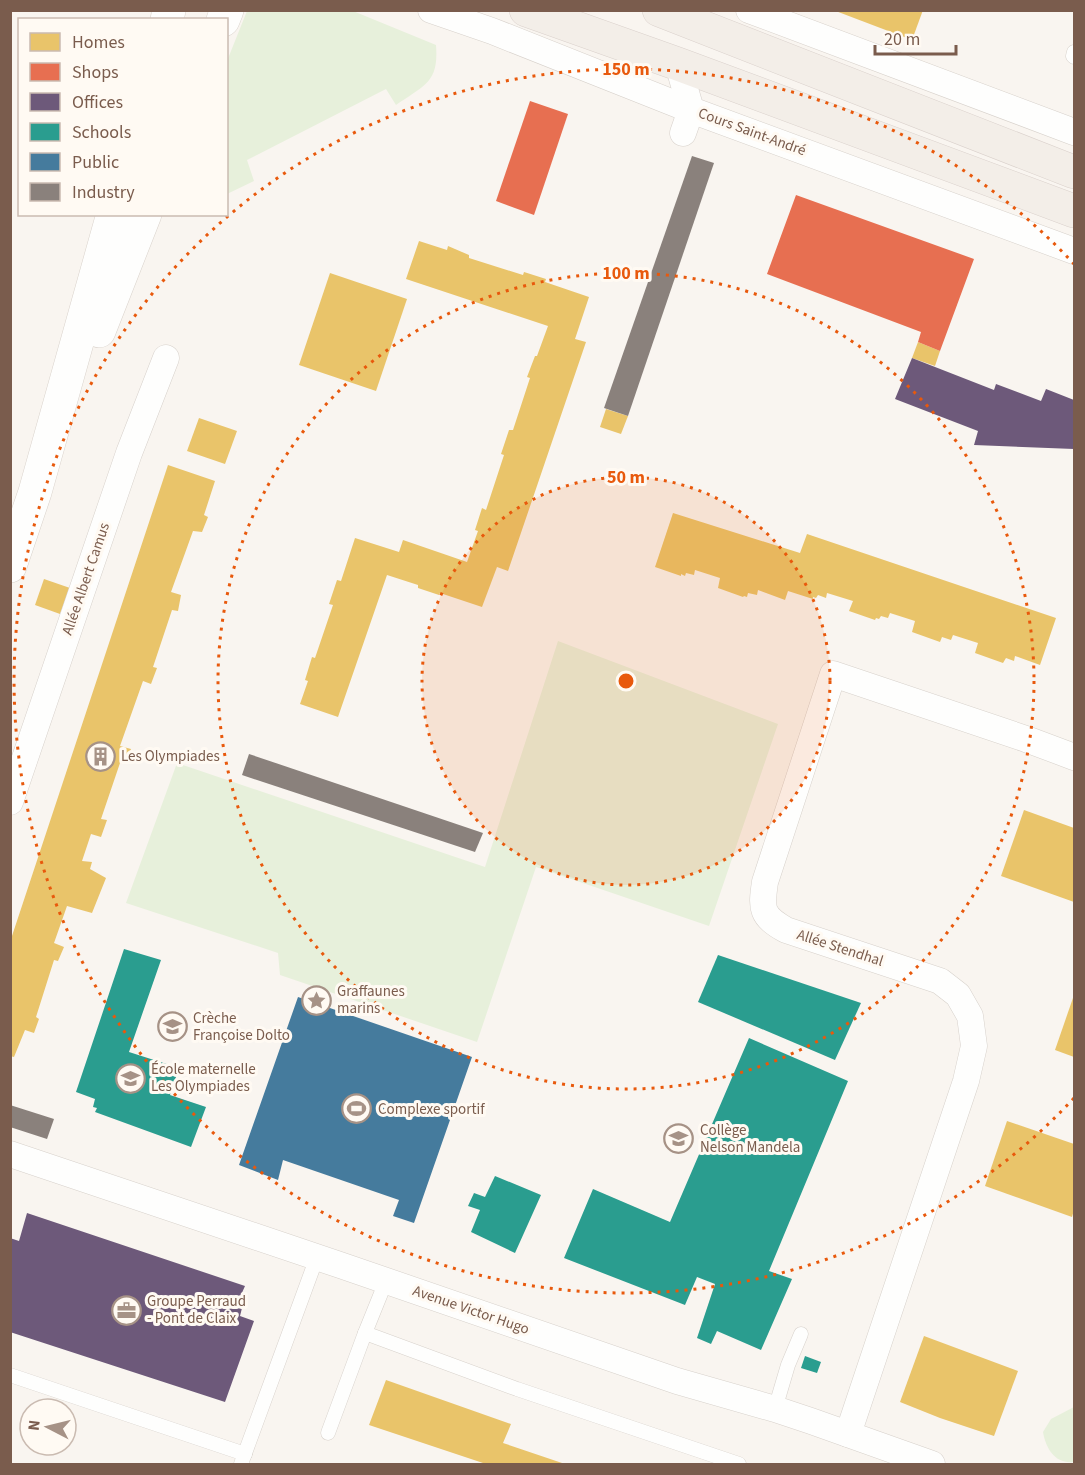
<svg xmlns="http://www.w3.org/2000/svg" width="1085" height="1475" viewBox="0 0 1085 1475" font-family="'Source Sans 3',sans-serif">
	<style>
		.green { fill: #e7f0db }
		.homes { fill: #e9c46a }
		.shops { fill: #e76f51 }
		.offices { fill: #6d597a }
		.schools { fill: #2a9d8f }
		.public { fill: #457b9d }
		.industry { fill: #8a817c }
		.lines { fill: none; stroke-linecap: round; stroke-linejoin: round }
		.service-casing { stroke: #d7d1cb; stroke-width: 15 }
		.minor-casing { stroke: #d7d1cb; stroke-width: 27 }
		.secondary-casing { stroke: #d9d2cb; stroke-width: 34 }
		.primary-casing { stroke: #dad1cc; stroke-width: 34 }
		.service { stroke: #fefefd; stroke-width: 14 }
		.minor { stroke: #fefefd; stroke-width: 26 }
		.secondary { stroke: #fefefd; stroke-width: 33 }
		.primary { stroke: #f3eee8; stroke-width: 33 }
		.ring { fill: none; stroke: #e8590c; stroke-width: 3; stroke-dasharray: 3 6 }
		.labels { text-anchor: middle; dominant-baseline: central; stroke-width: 6; stroke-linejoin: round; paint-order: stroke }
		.street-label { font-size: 15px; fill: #7a5c4d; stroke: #fffaf3 }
		.poi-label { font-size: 15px; fill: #7a5c4d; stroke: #fffaf3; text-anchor: start }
		.centre { fill: #e8590c; stroke: #fffaf3; stroke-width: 3 }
		.ring-label { font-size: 18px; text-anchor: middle; font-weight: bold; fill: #e8590c; stroke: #fffaf3; stroke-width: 6; stroke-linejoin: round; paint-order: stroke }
	</style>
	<rect width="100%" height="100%" fill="#f9f5f0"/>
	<g class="green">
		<path d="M247 11H353L436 45C439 83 424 85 396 105L386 89 247 160 254 181 227 194V61Z"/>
		<path d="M558 641 778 724 709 926 536 867 477 1042 280 975 278 953 126 903 177 763 485 867Z"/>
		<path d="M1074 1407V1462C1055 1464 1046 1449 1043 1432L1051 1419Z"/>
	</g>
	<g class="homes">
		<path d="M833 10H923L912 40Z"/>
		<path d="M419 241 447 250 448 246 469 255V258L523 275 524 272 546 279 545 282 589 297 575 339 586 342 508 571 497 567 482 607 440 593 439 595 418 588V585L387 575 338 717 300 704 308 681 305 680 312 657 315 658 333 605 329 604 337 580 341 581 355 538 399 552 403 540 467 562 478 531 475 530 482 508 486 510 504 455 501 454 509 430H513L530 378 527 377 535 356H537L548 326 406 279Z"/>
		<path d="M330 273 407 299 376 391 299 365Z"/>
		<path d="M918 342 940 351 935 366 912 358Z"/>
		<path d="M606 409 628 416 621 434 600 427Z"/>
		<path d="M199 418 237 431 225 464 187 451Z"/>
		<path d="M168 465 215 481 204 515 208 517 202 532 193 531 171 592 181 595 178 611 172 610 153 667 157 668 151 684 143 681 120 746 131 749 126 764 120 763 101 819 107 820 101 837 91 834 82 861 92 862 90 869 106 878 92 913 67 906 54 943 64 947 58 961 54 960 36 1017 39 1019 34 1033 25 1030 14 1057 10 1056V942Z"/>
		<path d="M673 513 800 553 807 534 1056 618 1040 665 1015 656 1014 661 1006 658 1003 663 975 653 978 643 953 635 951 640 942 637 940 642 912 632 915 621 890 613 888 618 881 616 879 619 876 618 875 620 849 611 853 601 827 593 826 598 818 595 816 598 813 597V599L788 591 785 600 758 590 757 595 748 593 747 597 744 596 743 597 718 588 720 578 695 570 694 575 686 573 685 576 681 574V576L655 567Z"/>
		<path d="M44 579 70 588 60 614 35 605Z"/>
		<path d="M1024 810 1074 828V902L1001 876Z"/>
		<path d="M1074 995V1057L1055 1050Z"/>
		<path d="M1007 1121 1074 1144V1210L1072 1217 985 1186Z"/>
		<path d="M924 1336 1018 1371 994 1436 940 1418 900 1402Z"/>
		<path d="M386 1380 511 1424 503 1443 565 1464H486L369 1425Z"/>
	</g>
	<g class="shops">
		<path d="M530 101 568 114 534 215 496 201Z"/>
		<path d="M796 195 974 259 940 351 918 342 921 332 767 274Z"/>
	</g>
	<g class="offices">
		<path d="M912 358 994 390 996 384 1041 401 1046 389 1074 400V449L974 445 978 431 895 399Z"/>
		<path d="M27 1213 245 1286 237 1304H243L240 1316 254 1321 225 1402 10 1332V1238L19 1241Z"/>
	</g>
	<g class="schools">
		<path d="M124 949 161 960 129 1052 179 1068 170 1095 206 1107 191 1147 95 1112 97 1108 93 1107 95 1099 76 1092Z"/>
		<path d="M718 955 861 1003 835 1060 698 1002Z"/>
		<path d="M749 1038 848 1081 769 1271 792 1279 761 1350 717 1331 711 1344 697 1338 715 1284 697 1277 685 1305 564 1258 593 1189 670 1222Z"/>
		<path d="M495 1176 541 1195 515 1253 471 1232 480 1210 468 1206 474 1193 485 1197Z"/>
		<path d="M805 1356 821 1362 817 1373 801 1368Z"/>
	</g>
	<path class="public" d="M298 997 472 1057 414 1223 393 1216 399 1200 283 1160 278 1180 239 1165Z"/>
	<g class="industry">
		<path d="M692 156 714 163 628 416 604 408Z"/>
		<path d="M249 754 483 833 475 852 242 775Z"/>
		<path d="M10 1105 54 1119 47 1139 10 1127Z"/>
	</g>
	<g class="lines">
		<defs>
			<g id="service">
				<path d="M1074 52 1073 56 1074 57"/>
				<path d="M386 1281 365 1333 517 1389 739 1464"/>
				<path d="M10 1375 245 1454"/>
				<path d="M775 1409 788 1365 801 1334"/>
				<path d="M328 1433 365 1333"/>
				<path d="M241 1464 317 1257"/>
			</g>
			<g id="minor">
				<path d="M431 10 492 31 691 110 1074 251"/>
				<path d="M749 10 1074 132"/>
				<path d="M678 64 691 110 683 133"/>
				<path d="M10 802 129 453 166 358"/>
				<path d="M10 1154 340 1265 677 1381 775 1409 811 1421 932 1464"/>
				<path d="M848 1434 966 1081 974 1046 970 1016 958 995 940 981 786 930C761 916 761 909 765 882L833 674 1026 739 1074 757"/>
			</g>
			<g id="secondary">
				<path d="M167 20 169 10"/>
				<path d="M223 20 227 10"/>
				<path d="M99 331 145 214"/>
				<path d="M10 566 35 492 113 214"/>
			</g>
			<g id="primary">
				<path d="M526 10 678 64 1074 211"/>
				<path d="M659 10 1074 172"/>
			</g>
		</defs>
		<use href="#service" class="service-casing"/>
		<use href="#minor" class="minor-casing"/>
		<use href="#secondary" class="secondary-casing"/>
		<use href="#primary" class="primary-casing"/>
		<use href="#service" class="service"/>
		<use href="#minor" class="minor"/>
		<use href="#secondary" class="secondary"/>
		<use href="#primary" class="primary"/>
	</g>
	<circle cx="626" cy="681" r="204" fill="#e8590c" fill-opacity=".12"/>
	<g class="ring">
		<circle cx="626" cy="681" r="204"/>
		<circle cx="626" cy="681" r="408"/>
		<path d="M1074 1098A612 612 0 1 1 1074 264"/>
	</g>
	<defs>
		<symbol id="building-ring" viewBox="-11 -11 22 22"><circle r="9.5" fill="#fffaf3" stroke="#a69286" stroke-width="1.5"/><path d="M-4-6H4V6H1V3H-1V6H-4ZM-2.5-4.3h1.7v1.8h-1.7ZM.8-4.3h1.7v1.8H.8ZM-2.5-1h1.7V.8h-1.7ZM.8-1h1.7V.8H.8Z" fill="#a69286"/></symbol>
		<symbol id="sight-ring" viewBox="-11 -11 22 22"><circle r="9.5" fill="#fffaf3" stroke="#a69286" stroke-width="1.5"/><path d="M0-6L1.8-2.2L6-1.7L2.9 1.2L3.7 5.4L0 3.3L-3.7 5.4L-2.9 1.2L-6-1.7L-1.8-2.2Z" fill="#a69286"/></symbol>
		<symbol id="school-ring" viewBox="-11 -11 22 22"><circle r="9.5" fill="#fffaf3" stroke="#a69286" stroke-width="1.5"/><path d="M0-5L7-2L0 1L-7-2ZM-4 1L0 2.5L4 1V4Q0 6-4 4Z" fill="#a69286"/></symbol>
		<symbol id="stadium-ring" viewBox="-11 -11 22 22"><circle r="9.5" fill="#fffaf3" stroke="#a69286" stroke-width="1.5"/><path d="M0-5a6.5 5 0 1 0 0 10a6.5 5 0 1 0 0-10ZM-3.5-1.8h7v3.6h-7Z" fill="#a69286"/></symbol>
		<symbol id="office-ring" viewBox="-11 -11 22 22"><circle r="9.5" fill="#fffaf3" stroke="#a69286" stroke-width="1.5"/><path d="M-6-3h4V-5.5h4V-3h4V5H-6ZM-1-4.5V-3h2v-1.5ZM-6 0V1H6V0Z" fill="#a69286"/></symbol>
	</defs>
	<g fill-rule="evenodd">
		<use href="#building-ring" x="84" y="740" width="33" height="33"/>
		<use href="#sight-ring" x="300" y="984" width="33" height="33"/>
		<use href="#school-ring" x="156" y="1010" width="33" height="33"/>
		<use href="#school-ring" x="114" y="1062" width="33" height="33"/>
		<use href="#stadium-ring" x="340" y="1092" width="33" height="33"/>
		<use href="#school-ring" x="662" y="1122" width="33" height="33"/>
		<use href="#office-ring" x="110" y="1294" width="33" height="33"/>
	</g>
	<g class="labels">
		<g class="street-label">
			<text transform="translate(752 132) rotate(20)">Cours Saint-André</text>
			<text transform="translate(86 579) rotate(-71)">Allée Albert Camus</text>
			<text transform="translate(840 948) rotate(18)">Allée Stendhal</text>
			<text transform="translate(471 1310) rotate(19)">Avenue Victor Hugo</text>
		</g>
		<g class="poi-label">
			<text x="121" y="756">Les Olympiades</text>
			<text x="337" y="991">Graffaunes<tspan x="337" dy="17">marins</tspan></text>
			<text x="193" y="1018">Crèche<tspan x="193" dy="17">Françoise Dolto</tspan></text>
			<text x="151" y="1069">École maternelle<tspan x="151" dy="17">Les Olympiades</tspan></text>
			<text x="378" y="1109">Complexe sportif</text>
			<text x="700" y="1130">Collège<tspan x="700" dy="17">Nelson Mandela</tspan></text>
			<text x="147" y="1301">Groupe Perraud<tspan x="147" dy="17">- Pont de Claix</tspan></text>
		</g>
	</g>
	<circle cx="626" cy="681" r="9" class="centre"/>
	<g class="ring-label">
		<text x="626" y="75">150 m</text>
		<text x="626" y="279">100 m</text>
		<text x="626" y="483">50 m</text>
	</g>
	<rect width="1085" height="1475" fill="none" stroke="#7a5c4d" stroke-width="24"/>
	<rect x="18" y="18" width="210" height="198" fill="#fffaf3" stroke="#cabbb1" stroke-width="1.5"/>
	<rect x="30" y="33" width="30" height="18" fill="#e9c46a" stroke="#cabbb1" stroke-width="1.5"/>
	<text x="72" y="48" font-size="18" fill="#7a5c4d">Homes</text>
	<rect x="30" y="63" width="30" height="18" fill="#e76f51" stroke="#cabbb1" stroke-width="1.5"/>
	<text x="72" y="78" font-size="18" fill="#7a5c4d">Shops</text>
	<rect x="30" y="93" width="30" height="18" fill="#6d597a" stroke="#cabbb1" stroke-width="1.5"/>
	<text x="72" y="108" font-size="18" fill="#7a5c4d">Offices</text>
	<rect x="30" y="123" width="30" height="18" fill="#2a9d8f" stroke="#cabbb1" stroke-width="1.5"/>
	<text x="72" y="138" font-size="18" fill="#7a5c4d">Schools</text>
	<rect x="30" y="153" width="30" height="18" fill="#457b9d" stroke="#cabbb1" stroke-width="1.5"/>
	<text x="72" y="168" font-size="18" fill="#7a5c4d">Public</text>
	<rect x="30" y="183" width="30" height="18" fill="#8a817c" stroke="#cabbb1" stroke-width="1.5"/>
	<text x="72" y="198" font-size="18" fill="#7a5c4d">Industry</text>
	<g transform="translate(48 1427) rotate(277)"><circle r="28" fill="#fffaf3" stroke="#cabbb1" stroke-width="1.5"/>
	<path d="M0-4.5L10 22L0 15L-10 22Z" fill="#a69286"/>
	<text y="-9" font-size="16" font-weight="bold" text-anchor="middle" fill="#7a5c4d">N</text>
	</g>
	<path d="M875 45v9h81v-9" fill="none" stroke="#7a5c4d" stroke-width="3"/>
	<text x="884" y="45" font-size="18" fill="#7a5c4d" stroke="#fffaf3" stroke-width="4.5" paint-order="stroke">20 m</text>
</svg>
